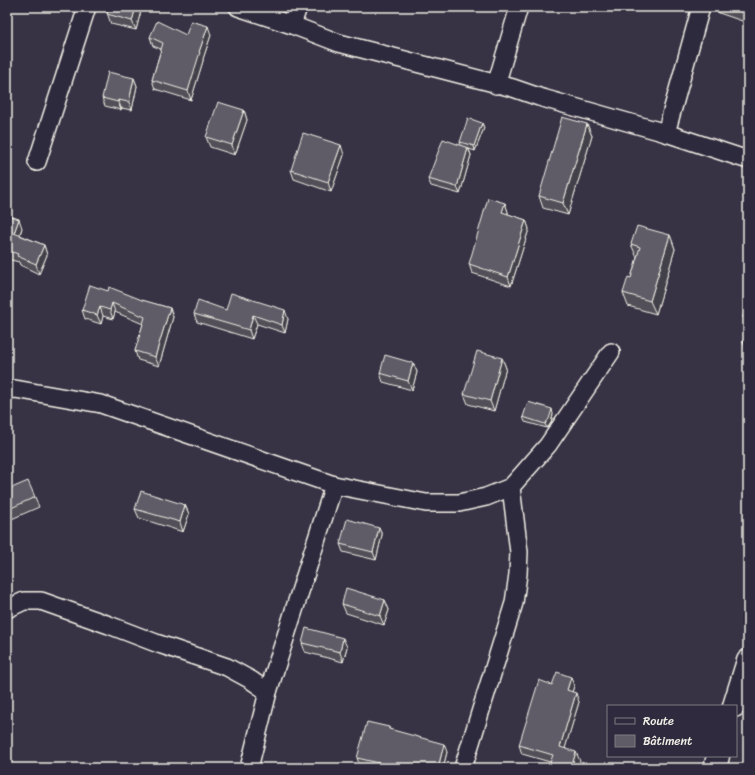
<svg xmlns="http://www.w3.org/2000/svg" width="755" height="775" viewBox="0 0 755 775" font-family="Sriracha,sans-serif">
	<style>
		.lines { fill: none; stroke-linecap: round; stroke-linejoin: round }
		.street-casing { stroke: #f4f1e8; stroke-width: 20 }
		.secondary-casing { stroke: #f4f1e8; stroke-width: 25 }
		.street { stroke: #2f2a3d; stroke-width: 17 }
		.secondary { stroke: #2f2a3d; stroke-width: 22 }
		.wall { fill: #524f59; stroke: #f4f1e8 }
		.shaded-wall { fill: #424048; stroke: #f4f1e8 }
		.building { fill: #5f5c67; stroke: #f4f1e8 }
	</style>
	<rect width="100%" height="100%" fill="#373244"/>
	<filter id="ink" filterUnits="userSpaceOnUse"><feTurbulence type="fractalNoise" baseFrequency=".025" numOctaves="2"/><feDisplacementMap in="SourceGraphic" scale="8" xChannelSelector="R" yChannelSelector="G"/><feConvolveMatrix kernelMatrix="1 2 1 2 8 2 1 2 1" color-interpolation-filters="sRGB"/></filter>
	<g filter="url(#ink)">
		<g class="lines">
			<defs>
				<g id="street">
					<path d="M238 7 292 25 339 43 513 88 539 97 666 133 748 160"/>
					<path d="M292 25 298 7"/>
					<path d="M496 85 519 7"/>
					<path d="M666 133 701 7"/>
					<path d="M37 162 87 7"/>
					<path d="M7 390 15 389 101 404 334 485 426 503H459L486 497 511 487"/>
					<path d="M7 609 24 601H41L109 625 156 643 227 667 251 680 268 692"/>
					<path d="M249 768 268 692 334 485"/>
					<path d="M463 768 514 603 518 574 519 552 511 487 548 445 611 352"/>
				</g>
				<g id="secondary">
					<path d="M734 706 748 661"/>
					<path d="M715 768 718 756"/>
				</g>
			</defs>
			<use href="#street" class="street-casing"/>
			<use href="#secondary" class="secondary-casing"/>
			<use href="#street" class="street"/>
			<use href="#secondary" class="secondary"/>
		</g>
		<g class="wall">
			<path d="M105 7H142L136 30 111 24Z"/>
			<path d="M717 7H748V23L719 13Z"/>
			<path d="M186 35H211L203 59V61L191 100 155 89 152 80 161 49 153 46 150 37Z"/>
			<path d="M134 78 137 86 132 110 121 108V110L105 106 102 98Z"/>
			<path d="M244 110 247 120 235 155 210 147 206 137Z"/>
			<path d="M482 123 484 128 475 151 469 149 471 155 460 194 431 186 428 179 461 146 460 142Z"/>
			<path d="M587 124 592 136 568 215 543 208 539 196Z"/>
			<path d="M344 155 331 192 294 179 291 170Z"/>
			<path d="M505 203 508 212V214L526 220 529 229 511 286 472 273 469 264Z"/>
			<path d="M7 215 22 228 20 235 44 245 47 255 39 274 20 265 19 262 7 259Z"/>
			<path d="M670 235 675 249 656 314 628 306 623 293 631 278 637 258 631 244Z"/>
			<path d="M108 291 170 308 173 317 159 366 138 360 135 351 143 324 115 312 113 319 103 316 101 324 85 319 82 310Z"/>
			<path d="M748 300V325L746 324 743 317Z"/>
			<path d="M226 310 288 319 285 333 257 324 252 339 197 322 194 314Z"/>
			<path d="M748 329V350H746L743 342Z"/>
			<path d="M502 358 506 368 494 411 468 404 464 394Z"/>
			<path d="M413 363 417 372 412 390 383 382 380 373Z"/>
			<path d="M553 414 551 423 547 428 525 422 523 417Z"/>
			<path d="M7 490 35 497 39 507 7 521Z"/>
			<path d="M185 505 189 514 183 532 139 518 135 509Z"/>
			<path d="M379 528 382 535 376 560 343 552 340 544Z"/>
			<path d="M385 600 389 610 384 625 346 613 342 604Z"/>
			<path d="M302 643 347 647 343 662 305 652Z"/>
			<path d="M552 685 574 686 572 692 579 702 565 748 580 761 550 762 522 754 519 745Z"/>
			<path d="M389 727 390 730 447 752 443 768H368L360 766 357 758Z"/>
		</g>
		<g class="shaded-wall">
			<path d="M136 7H142L136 30 132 21Z"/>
			<path d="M208 26 211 35 203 59V61L191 100 188 91 199 52Z"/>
			<path d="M134 78 137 86 132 110 129 102Z"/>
			<path d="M118 100 121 108V110L118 102Z"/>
			<path d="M244 110 247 120 235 155 232 145Z"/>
			<path d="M482 123 484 128 475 151 474 146Z"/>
			<path d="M587 124 592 136 568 215 563 203Z"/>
			<path d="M341 145 344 155 331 192 328 182Z"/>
			<path d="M468 148 471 155 460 194 457 187Z"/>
			<path d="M505 203 508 212 506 221 502 212Z"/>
			<path d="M19 219 22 228 17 242 14 233Z"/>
			<path d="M526 220 529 229 511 286 508 277Z"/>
			<path d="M670 235 675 249 656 314 650 301Z"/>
			<path d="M44 245 47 255 39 274 36 264Z"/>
			<path d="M112 303 115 312 113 319 110 310Z"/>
			<path d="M100 307 103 316 101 324 97 315Z"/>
			<path d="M170 308 173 317 159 366 155 357Z"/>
			<path d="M285 310 288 319 285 333 282 325Z"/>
			<path d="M253 315 257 324 252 339 249 330Z"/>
			<path d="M502 358 506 368 494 411 490 401Z"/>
			<path d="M413 363 417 372 412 390 408 381Z"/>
			<path d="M552 409 553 414 551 423 547 428 545 424Z"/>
			<path d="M185 505 189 514 183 532 180 522Z"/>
			<path d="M379 528 382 535 376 560 373 552Z"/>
			<path d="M385 600 389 610 384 625 380 616Z"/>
			<path d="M343 638 347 647 343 662 340 652Z"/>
			<path d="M571 677 574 686 570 699 567 690Z"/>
			<path d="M576 693 579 702 563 755 560 747Z"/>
			<path d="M444 744 447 752 443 768H438Z"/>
			<path d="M576 752 580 761 577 768H571Z"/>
		</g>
		<g class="building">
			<path d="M109 7H136L132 21 107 14Z"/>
			<path d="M726 7H748V14Z"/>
			<path d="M157 21 186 35 191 21 208 26 199 52H200L188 91 152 80 163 43 150 37Z"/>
			<path d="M108 72 134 78 129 102 118 100V102L102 98Z"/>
			<path d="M218 102 244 110 232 145 206 137Z"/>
			<path d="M562 117 587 124 563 203 539 196Z"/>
			<path d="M468 118 482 123 474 146 460 142Z"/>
			<path d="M303 133 341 145 328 182 291 170Z"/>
			<path d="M443 139 468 148 457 187 428 179Z"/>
			<path d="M488 198 505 203 502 212 526 220 508 277 469 264Z"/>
			<path d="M7 215 19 219 14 233 44 245 36 264 17 256 18 254 7 250V247L10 246 7 245Z"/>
			<path d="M637 226 670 235 650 301 623 293 628 277 631 278 640 247 631 244Z"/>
			<path d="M90 285 108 291 109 287 142 300 170 308 155 357 135 351 145 317 112 303 110 310 100 307 97 315 82 310Z"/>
			<path d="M231 293 285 310 282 325 253 315 249 330 194 314 198 300 226 310Z"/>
			<path d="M748 300V318L743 317Z"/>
			<path d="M748 329V344L743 342Z"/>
			<path d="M477 351 502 358 490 401 464 394Z"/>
			<path d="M385 355 413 363 408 381 380 373Z"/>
			<path d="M528 402 552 409 549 419 545 424 523 417Z"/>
			<path d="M28 481 35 497 7 510V490Z"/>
			<path d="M141 491 185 505 180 522 135 509Z"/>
			<path d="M347 519 379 528 373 552 340 544Z"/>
			<path d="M346 588 385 600 380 616 342 604Z"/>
			<path d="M306 628 343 638 340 652 302 643Z"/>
			<path d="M557 672 571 677 567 690 576 693 560 747 576 752 571 768H548L553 755 519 745 539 680 552 685Z"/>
			<path d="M367 722 389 727V729L444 744 438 768H387L388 765 357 758Z"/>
		</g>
	</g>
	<rect width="755" height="775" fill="none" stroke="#2f2a3d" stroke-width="24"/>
	<rect x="12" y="12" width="731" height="751" fill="none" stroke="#f4f1e8" stroke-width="1.5" filter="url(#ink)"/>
	<rect x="607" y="705" width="130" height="52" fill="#2f2a3d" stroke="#7e7a81"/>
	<rect x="615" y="718" width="20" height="6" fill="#2f2a3d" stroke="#7e7a81"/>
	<text x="643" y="725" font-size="12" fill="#f4f1e8">Route</text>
	<rect x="615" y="735" width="20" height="12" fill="#5f5c67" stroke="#7e7a81"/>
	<text x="643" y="745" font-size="12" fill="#f4f1e8">Bâtiment</text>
</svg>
